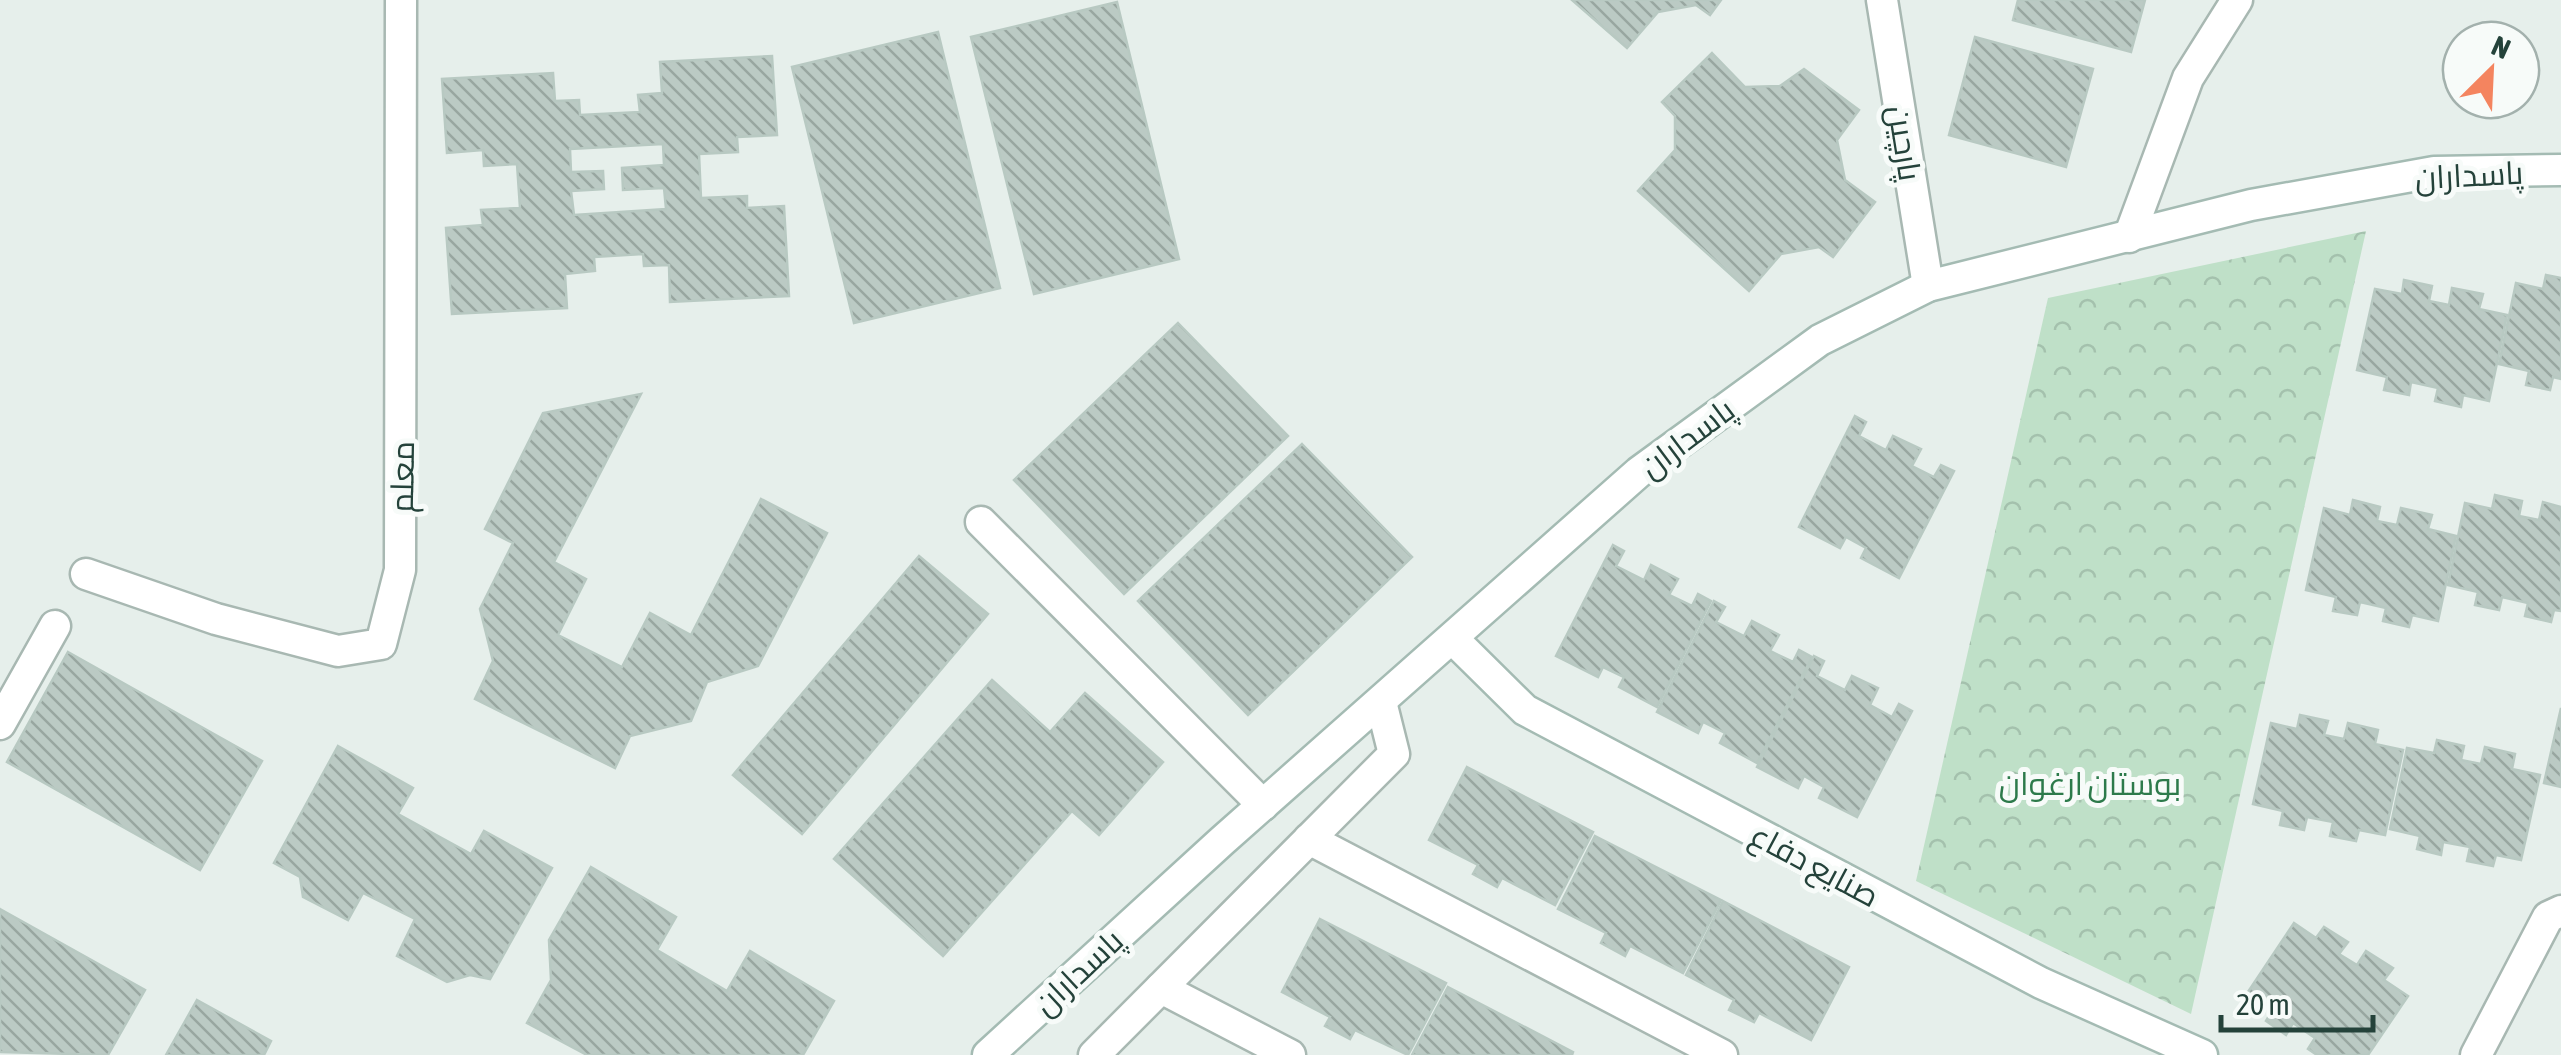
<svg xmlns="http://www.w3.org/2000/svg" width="2561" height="1055" viewBox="0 0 2561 1055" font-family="'Asap Condensed',Cairo,sans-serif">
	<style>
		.park { fill: url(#park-crowns) }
		.building { fill: url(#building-back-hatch); stroke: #b8c9c2; stroke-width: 2.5; fill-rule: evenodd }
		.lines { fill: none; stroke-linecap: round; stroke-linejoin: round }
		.street-casing { stroke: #a8b8b2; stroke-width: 35 }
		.secondary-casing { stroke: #a4bbb3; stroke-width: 35 }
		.street { stroke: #fff; stroke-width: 30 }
		.secondary { stroke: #fff; stroke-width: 30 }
		.labels { text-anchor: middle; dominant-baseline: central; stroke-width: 10; stroke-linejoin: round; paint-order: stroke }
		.street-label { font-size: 32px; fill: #24423a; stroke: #f7fbf9 }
		.park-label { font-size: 32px; fill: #2d7a4b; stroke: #f7fbf9 }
	</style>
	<defs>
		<pattern id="park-crowns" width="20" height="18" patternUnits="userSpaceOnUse" patternTransform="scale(2.5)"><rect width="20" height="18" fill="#bfe0c8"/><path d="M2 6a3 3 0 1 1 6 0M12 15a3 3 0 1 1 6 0" fill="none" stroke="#a4c1ad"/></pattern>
		<pattern id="building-back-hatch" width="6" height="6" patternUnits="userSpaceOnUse" patternTransform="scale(2.5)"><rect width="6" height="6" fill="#bbcac4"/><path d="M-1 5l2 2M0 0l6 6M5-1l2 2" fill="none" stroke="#98a6a0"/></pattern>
	</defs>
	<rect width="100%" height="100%" fill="#e6efeb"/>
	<path class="park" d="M2366 231 2191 1014 1916 881 2048 298Z"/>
	<g class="building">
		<path d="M1572 0H1721L1710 15 1696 5 1658 12 1627 48Z"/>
		<path d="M2018 0H2145L2131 52 2013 20Z"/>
		<path d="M1117 2 1179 259 1034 294 971 37Z"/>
		<path d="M938 32 1000 288 854 323 792 67Z"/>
		<path d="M1975 37 2093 69 2066 167 1949 135Z"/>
		<path d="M1712 53 1745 87 1780 86 1804 69 1859 110 1837 140 1845 180 1875 202 1833 257 1819 247 1781 254 1749 291 1638 191 1675 150V116L1662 102Z"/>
		<path d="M772 56 777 135 737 137 738 152 699 154 701 198 747 196V208L784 206 789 296 670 302 669 265 644 266 643 254 594 257 595 271 565 274 567 308 452 314 446 228 483 225 481 210 520 208 517 164 484 166 483 150 447 153 442 79 553 73 555 101 579 100 580 115 640 112 638 95 662 93 660 62ZM663 144 664 165 622 168 623 190 664 188 666 209 574 215 571 191 604 189 603 171 571 172 570 149Z"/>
		<path d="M2546 275 2561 278V379L2553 377 2550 390 2526 385 2529 371 2499 364 2516 283 2543 289Z"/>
		<path d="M2404 280 2432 286 2429 301 2449 305 2452 288 2483 294 2479 309 2507 315 2489 401 2463 395 2461 407 2435 401 2438 388 2411 382 2409 395 2384 390 2387 377 2357 370 2375 289 2402 294Z"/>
		<path d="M1178 323 1288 436 1124 594 1014 480Z"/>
		<path d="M641 394 554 562 586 579 558 635 622 667 650 613 691 635 761 499 827 533 758 666 707 682 691 721 630 736 615 768 475 699 493 661 480 609 513 543 485 529 543 413Z"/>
		<path d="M1855 416 1866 422 1859 436 1886 450 1893 436 1921 449 1912 466 1934 477 1941 465 1954 471 1899 578 1861 558 1866 548 1846 537 1840 548 1799 527Z"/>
		<path d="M1302 444 1412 557 1248 715 1138 601Z"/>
		<path d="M2495 495 2522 501 2519 516 2539 520 2543 502 2561 507V611L2554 610 2551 622 2525 616 2528 603 2502 597 2499 610 2475 605 2478 592 2448 585 2465 503 2492 509Z"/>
		<path d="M2353 500 2380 507 2377 521 2397 525 2401 508 2432 515 2428 529 2456 536 2438 621 2412 615 2409 627 2383 621 2386 608 2360 602 2357 615 2333 611 2336 597 2306 590 2324 508 2350 515Z"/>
		<path d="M1613 545 1624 551 1616 566 1644 580 1651 565 1678 579 1669 595 1692 606 1698 594 1711 601 1657 707 1619 687 1624 677 1603 667 1598 677 1556 656Z"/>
		<path d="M919 556 988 614 802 834 733 775Z"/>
		<path d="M1714 601 1725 607 1716 622 1744 636 1752 621 1779 635 1770 651 1793 662 1799 650 1812 657 1757 763 1720 743 1725 733 1703 722 1698 733 1657 712Z"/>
		<path d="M68 652 262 761 200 870 7 762Z"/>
		<path d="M1814 656 1824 661 1817 676 1845 690 1852 676 1878 688 1870 705 1892 717 1899 704 1912 711 1857 817 1819 798 1824 787 1804 776 1798 788 1757 767Z"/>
		<path d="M992 680 1050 732 1085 693 1163 762 1099 835 1072 811 943 956 834 859Z"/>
		<path d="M2561 708V787L2544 783Z"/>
		<path d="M2300 715 2328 721 2324 735 2344 739 2348 723 2378 730 2375 744 2403 750 2385 835 2359 830 2356 841 2330 836 2333 822 2307 817 2304 830 2280 825 2283 811 2253 804 2271 723 2297 729Z"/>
		<path d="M2437 740 2464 746 2461 760 2481 764 2485 747 2515 754 2512 769 2540 775 2521 860 2496 855 2493 866 2467 861 2470 847 2443 842 2441 855 2417 849 2420 836 2390 829 2407 748 2434 753Z"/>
		<path d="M338 746 413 788 398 814 471 854 484 831 552 868 490 979 470 975 447 982 397 956 415 919 363 893 348 920 303 897 300 877 274 863Z"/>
		<path d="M1467 767 1593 832 1555 905 1502 878 1497 887 1473 874 1478 865 1429 840Z"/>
		<path d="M1595 836 1721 900 1683 973 1630 946 1625 956 1601 943 1606 933 1558 909Z"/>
		<path d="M591 867 676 917 657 950 727 991 750 951 834 1001 803 1055H587L527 1023 551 980 549 940Z"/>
		<path d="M1723 901 1849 967 1811 1040 1759 1013 1754 1022 1729 1010 1734 1000 1686 975Z"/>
		<path d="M0 909 145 990 108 1055 0 1052Z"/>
		<path d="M1320 919 1446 983 1408 1055 1355 1030 1350 1039 1325 1026 1330 1017 1282 992Z"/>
		<path d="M2294 923 2316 938 2324 927 2348 942 2339 954 2357 965 2366 951 2393 968 2384 980 2408 996 2368 1055H2317L2308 1049 2315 1038 2293 1023 2286 1035 2266 1021 2273 1009 2248 992Z"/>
		<path d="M1448 987 1573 1052 1572 1055H1412Z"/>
		<path d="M197 1000 271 1041 264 1055H166Z"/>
	</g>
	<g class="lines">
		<defs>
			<g id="street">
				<path d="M1882 0 1928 286"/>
				<path d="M2129 237 2188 78 2237 0"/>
				<path d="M981 522 1263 805"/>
				<path d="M86 574 216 619 338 651 381 644 400 570 401 0"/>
				<path d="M0 724 55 626"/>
				<path d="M1309 839 1722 1055"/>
				<path d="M1161 988 1290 1055"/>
				<path d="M1094 1055 1394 754 1381 702"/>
				<path d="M2476 1055 2548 917 2561 911"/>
			</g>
			<g id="secondary">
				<path d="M1453 639 1525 710 2041 983 2202 1055"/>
				<path d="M988 1055 1222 841 1639 472 1820 340 1928 286 2251 205 2434 172 2561 170"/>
			</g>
		</defs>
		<use href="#street" class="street-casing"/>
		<use href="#secondary" class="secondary-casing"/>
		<use href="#street" class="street"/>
		<use href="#secondary" class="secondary"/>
	</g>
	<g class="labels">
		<g class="street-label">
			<text transform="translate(1905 143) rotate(81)">پارچین</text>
			<text transform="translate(2469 175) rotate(-3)">پاسداران</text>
			<text transform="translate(1687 438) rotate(-37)">پاسداران</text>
			<text transform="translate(402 477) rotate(-89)">معلم</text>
			<text transform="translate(1815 865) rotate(28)">صنایع دفاع</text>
			<text transform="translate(1078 972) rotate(-43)">پاسداران</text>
		</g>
		<g class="park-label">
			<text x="2090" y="783">بوستان ارغوان</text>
		</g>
	</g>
	<g transform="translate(2491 70) rotate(24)"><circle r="48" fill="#f7fbf9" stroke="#a3b1ad" stroke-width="2.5"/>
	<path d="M0-8L18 38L0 25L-18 38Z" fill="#f4845f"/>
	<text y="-15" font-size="28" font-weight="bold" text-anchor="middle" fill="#24423a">N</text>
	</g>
	<path d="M2221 1015v15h152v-15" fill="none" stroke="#24423a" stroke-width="5"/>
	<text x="2236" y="1015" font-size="30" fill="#24423a" stroke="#f7fbf9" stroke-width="8" paint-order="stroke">20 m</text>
</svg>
